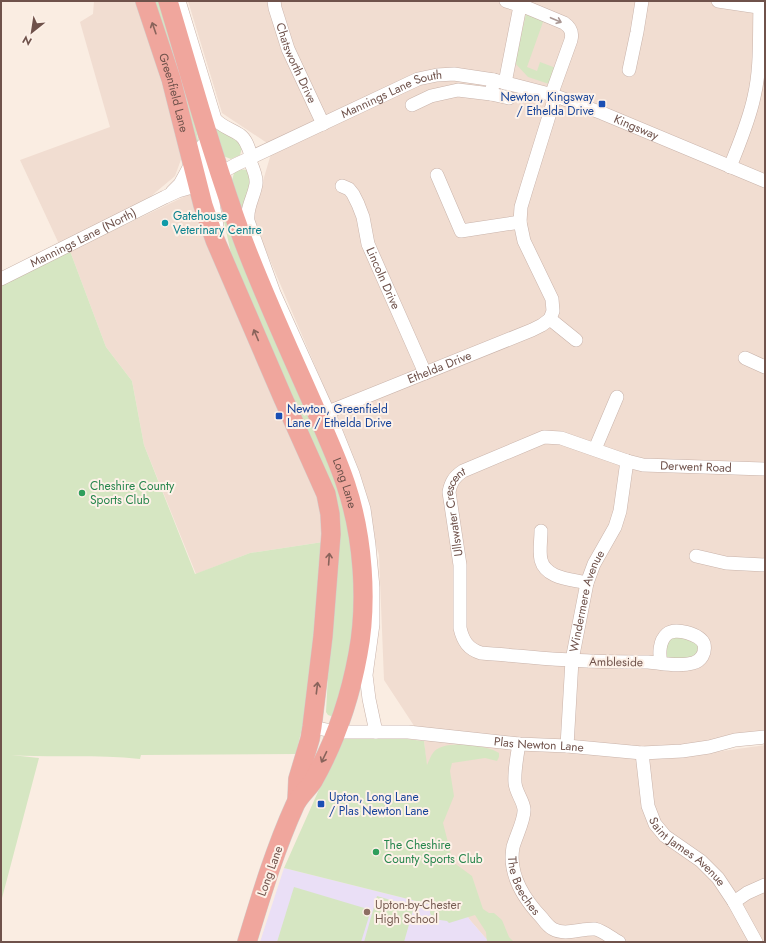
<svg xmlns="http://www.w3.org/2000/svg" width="766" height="943" viewBox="0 0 766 943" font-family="Jost,sans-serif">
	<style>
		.residential { fill: #f1ddd1 }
		.education { fill: #eadff6 }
		.green { fill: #d6e6c2 }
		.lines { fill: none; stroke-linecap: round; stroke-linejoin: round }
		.minor-casing { stroke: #c9b3aa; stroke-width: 14 }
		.highway-casing { stroke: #d4cbc9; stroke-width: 20 }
		.minor { stroke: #fff; stroke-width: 13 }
		.highway { stroke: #f0a69d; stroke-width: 19 }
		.oneway { stroke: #a99793 }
		.oneway2 { stroke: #89635b }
		.transit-dot { fill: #1a4fb4; stroke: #fdf1e8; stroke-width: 1.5 }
		.culture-dot { fill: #0f9aa8; stroke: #fdf1e8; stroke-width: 1.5 }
		.leisure-dot { fill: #2e9e5b; stroke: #fdf1e8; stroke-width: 1.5 }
		.education-dot { fill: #8d6e63; stroke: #fdf1e8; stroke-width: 1.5 }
		.labels { text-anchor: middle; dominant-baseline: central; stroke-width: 4; stroke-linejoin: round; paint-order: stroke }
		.street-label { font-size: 12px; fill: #6f524b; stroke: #fdf1e8 }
		.transit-label { font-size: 12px; fill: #164399; stroke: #fdf1e8; text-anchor: start }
		.culture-label { font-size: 12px; fill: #0d838f; stroke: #fdf1e8; text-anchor: start }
		.leisure-label { font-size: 12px; fill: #27864d; stroke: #fdf1e8; text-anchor: start }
		.education-label { font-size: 12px; fill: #785e54; stroke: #fdf1e8; text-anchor: start }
	</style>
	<rect width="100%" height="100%" fill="#faede2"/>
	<g class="residential">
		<path d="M94 1H137L183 154 175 176 150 197 103 222 59 244 20 160 110 127 80 22 93 14Z"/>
		<path d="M188 1H765V740L665 759 765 745V942H489L470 920 450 892 437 869 424 741 384 680 379 555 342 429 252 218 273 147 222 113Z"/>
		<path d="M192 193 317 492 322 526 323 542 250 553 196 574 144 445 132 381 106 347 70 251Z"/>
	</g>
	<path class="education" d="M284 868 428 904 450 892 470 920 489 942H260Z"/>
	<g class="green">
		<path d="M153 1H164L191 99 199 146 196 147Z"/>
		<path d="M526 14 548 23 543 22 527 67 537 71 540 62 556 68 552 85 528 77 515 63Z"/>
		<path d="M214 123 236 137 242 148 240 155 231 159 223 156Z"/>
		<path d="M239 169 247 170 251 177 245 221 231 184 234 173Z"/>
		<path d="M219 198 350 514 357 638 334 717 328 715 326 712 329 657 338 549 233 263Z"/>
		<path d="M70 251 106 347 132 381 144 445 195 574 250 553 323 542 313 650 305 715 296 754 141 755 140 759C97 754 54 758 11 755L39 758 1 902V286Z"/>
		<path d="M666 635 699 637 701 658 661 663Z"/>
		<path d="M389 737 424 741 427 765C430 759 432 751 439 748 452 741 488 745 499 753V757L497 761 485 758 452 763 450 771 454 796 443 823 453 862 472 876 483 909 489 913H494L502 920 509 937 514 942H487L486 932 475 915 449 923 447 921 433 919 430 913 431 903 428 904 284 868 342 738Z"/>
		<path d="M294 887 371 910 361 942H277Z"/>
		<path d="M377 896 414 907 404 942H364Z"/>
	</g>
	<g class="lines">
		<defs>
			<g id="minor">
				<path d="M179 1 215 119C222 127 231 129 240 135 247 140 249 150 252 158"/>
				<path id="s1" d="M274 1 275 8 288 49 323 124"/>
				<path d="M506 1 528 8 564 23C570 27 573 32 571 40L553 90 554 100 527 187 521 207 520 222 524 241 552 299 553 311 550 319 576 340"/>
				<path d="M718 1 765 8"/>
				<path d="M629 70 637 32 642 1"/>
				<path d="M505 83 521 1"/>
				<path d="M491 94 509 98"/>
				<path d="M412 105 431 96 458 90 491 94 494 80"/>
				<path d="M203 145 217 226"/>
				<path d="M249 159C252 166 257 175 256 184 254 197 246 208 248 221L274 293 328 412 353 474 364 509 369 545 373 587V624L366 675 369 699 376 732"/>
				<path d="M730 167C739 144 749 121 754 97 761 68 759 36 760 7"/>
				<path d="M437 175 461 231 520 222"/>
				<path id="s2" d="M342 186 349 189 353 194 358 204 363 217 368 244 425 373"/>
				<path d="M172 192 180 184 193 160"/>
				<path id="s3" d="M1 279 165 197 178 191 199 185 235 165 418 79 437 75 454 74 494 80 553 95 602 113 765 181"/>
				<path d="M745 358 765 367"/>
				<path id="s4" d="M328 412 532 330 542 325 550 319"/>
				<path d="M595 449 617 397"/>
				<path d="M541 531C541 540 539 551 541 560 546 579 572 579 587 583"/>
				<path d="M696 556 726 563 765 565"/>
				<path id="s5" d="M661 663C659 654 659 641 667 634 675 627 700 634 704 644 706 653 701 661 693 663 679 667 662 663 648 662 622 662 597 662 572 660 542 659 511 655 481 653 468 649 463 641 460 628V565L449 492C451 482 454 477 463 471L544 437 561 438 627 461 643 465 765 469"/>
				<path id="s6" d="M312 727 337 732H408L519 744 567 746 642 753 682 751 709 747 735 740 765 737"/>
				<path id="s7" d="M519 744C517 756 514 771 515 783 516 793 523 800 524 809 525 819 516 836 513 847 508 874 524 899 542 918 545 922 549 927 553 929 565 936 582 928 595 929 604 931 611 938 619 942"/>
				<path id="s8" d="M567 746 572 660 587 583 594 564 615 527 620 511 627 461"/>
				<path id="s9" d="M642 753 648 806 655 824 665 836 701 861 718 878 734 902 756 942"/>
				<path d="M734 902 747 893 765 885"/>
			</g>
			<g id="highway">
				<path id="s10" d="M145 1 171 79 203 205 215 240 283 398 326 494 330 514 331 534 323 636 312 727 310 739 298 779 297 801"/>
				<path id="s11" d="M168 1C192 81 214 162 243 240 266 301 294 360 320 420 329 442 339 463 346 485 363 536 368 601 358 654 350 698 335 742 313 781 308 789 299 796 295 805 275 849 261 896 247 942"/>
			</g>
		</defs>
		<use href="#minor" class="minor-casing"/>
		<use href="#highway" class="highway-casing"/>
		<use href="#minor" class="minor"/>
		<use href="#highway" class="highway"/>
	</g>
	<defs><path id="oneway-shaft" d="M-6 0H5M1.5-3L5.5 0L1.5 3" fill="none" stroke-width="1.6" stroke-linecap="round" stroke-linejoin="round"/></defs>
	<use class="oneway" href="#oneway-shaft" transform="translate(556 20) rotate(23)"/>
	<g class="oneway2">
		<use href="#oneway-shaft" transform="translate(154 28) rotate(-109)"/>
		<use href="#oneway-shaft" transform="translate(256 335) rotate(-113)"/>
		<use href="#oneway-shaft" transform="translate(329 559) rotate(-86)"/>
		<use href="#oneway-shaft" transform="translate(317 688) rotate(-83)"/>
		<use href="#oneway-shaft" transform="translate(324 757) rotate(116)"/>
	</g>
	<g class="transit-dot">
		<rect x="598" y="100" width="8" height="8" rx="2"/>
		<rect x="275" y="412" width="8" height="8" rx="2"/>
		<rect x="317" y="800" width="8" height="8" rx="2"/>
	</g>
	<circle class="culture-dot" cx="165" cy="223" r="4"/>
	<g class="leisure-dot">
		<circle cx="82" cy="493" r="4"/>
		<circle cx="376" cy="852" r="4"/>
	</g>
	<circle class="education-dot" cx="367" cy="912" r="4"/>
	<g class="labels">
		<g class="street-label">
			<text stroke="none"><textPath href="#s1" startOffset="66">Chatsworth Drive</textPath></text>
			<text stroke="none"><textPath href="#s10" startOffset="96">Greenfield Lane</textPath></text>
			<text stroke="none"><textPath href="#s3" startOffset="433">Mannings Lane South</textPath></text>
			<text stroke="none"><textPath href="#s3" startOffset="690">Kingsway</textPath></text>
			<text stroke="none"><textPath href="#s3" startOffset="92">Mannings Lane (North)</textPath></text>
			<text stroke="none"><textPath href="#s2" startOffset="104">Lincoln Drive</textPath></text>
			<text stroke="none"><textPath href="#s4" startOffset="120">Ethelda Drive</textPath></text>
			<text stroke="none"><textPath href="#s5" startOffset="751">Derwent Road</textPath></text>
			<text stroke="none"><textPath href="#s11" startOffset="514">Long Lane</textPath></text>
			<text stroke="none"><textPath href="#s5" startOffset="462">Ullswater Crescent</textPath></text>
			<text stroke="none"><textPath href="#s8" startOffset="147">Windermere Avenue</textPath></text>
			<text transform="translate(616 662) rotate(1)">Ambleside</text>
			<text stroke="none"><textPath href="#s6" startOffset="228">Plas Newton Lane</textPath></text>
			<text stroke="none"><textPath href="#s9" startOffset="115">Saint James Avenue</textPath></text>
			<text transform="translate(270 871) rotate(-70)">Long Lane</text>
			<text stroke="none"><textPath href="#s7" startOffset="148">The Beeches</textPath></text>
		</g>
		<g class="transit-label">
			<text x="594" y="97" text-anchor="end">Newton, Kingsway<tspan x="594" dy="14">/ Ethelda Drive</tspan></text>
			<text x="287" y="409">Newton, Greenfield<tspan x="287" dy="14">Lane / Ethelda Drive</tspan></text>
			<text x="329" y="797">Upton, Long Lane<tspan x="329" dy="14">/ Plas Newton Lane</tspan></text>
		</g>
		<g class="culture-label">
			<text x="173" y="216">Gatehouse<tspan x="173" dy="14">Veterinary Centre</tspan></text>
		</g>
		<g class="leisure-label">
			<text x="90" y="486">Cheshire County<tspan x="90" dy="14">Sports Club</tspan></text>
			<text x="384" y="845">The Cheshire<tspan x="384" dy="14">County Sports Club</tspan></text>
		</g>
		<g class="education-label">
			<text x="375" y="905">Upton-by-Chester<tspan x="375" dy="14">High School</tspan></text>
		</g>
	</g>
	<rect width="766" height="943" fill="none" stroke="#6f524b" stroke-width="4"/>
	<g transform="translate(32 32) rotate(210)" stroke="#fdf1e8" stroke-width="3" paint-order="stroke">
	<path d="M0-3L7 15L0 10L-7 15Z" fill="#6f524b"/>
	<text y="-6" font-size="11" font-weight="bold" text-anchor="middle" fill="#6f524b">N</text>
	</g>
</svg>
